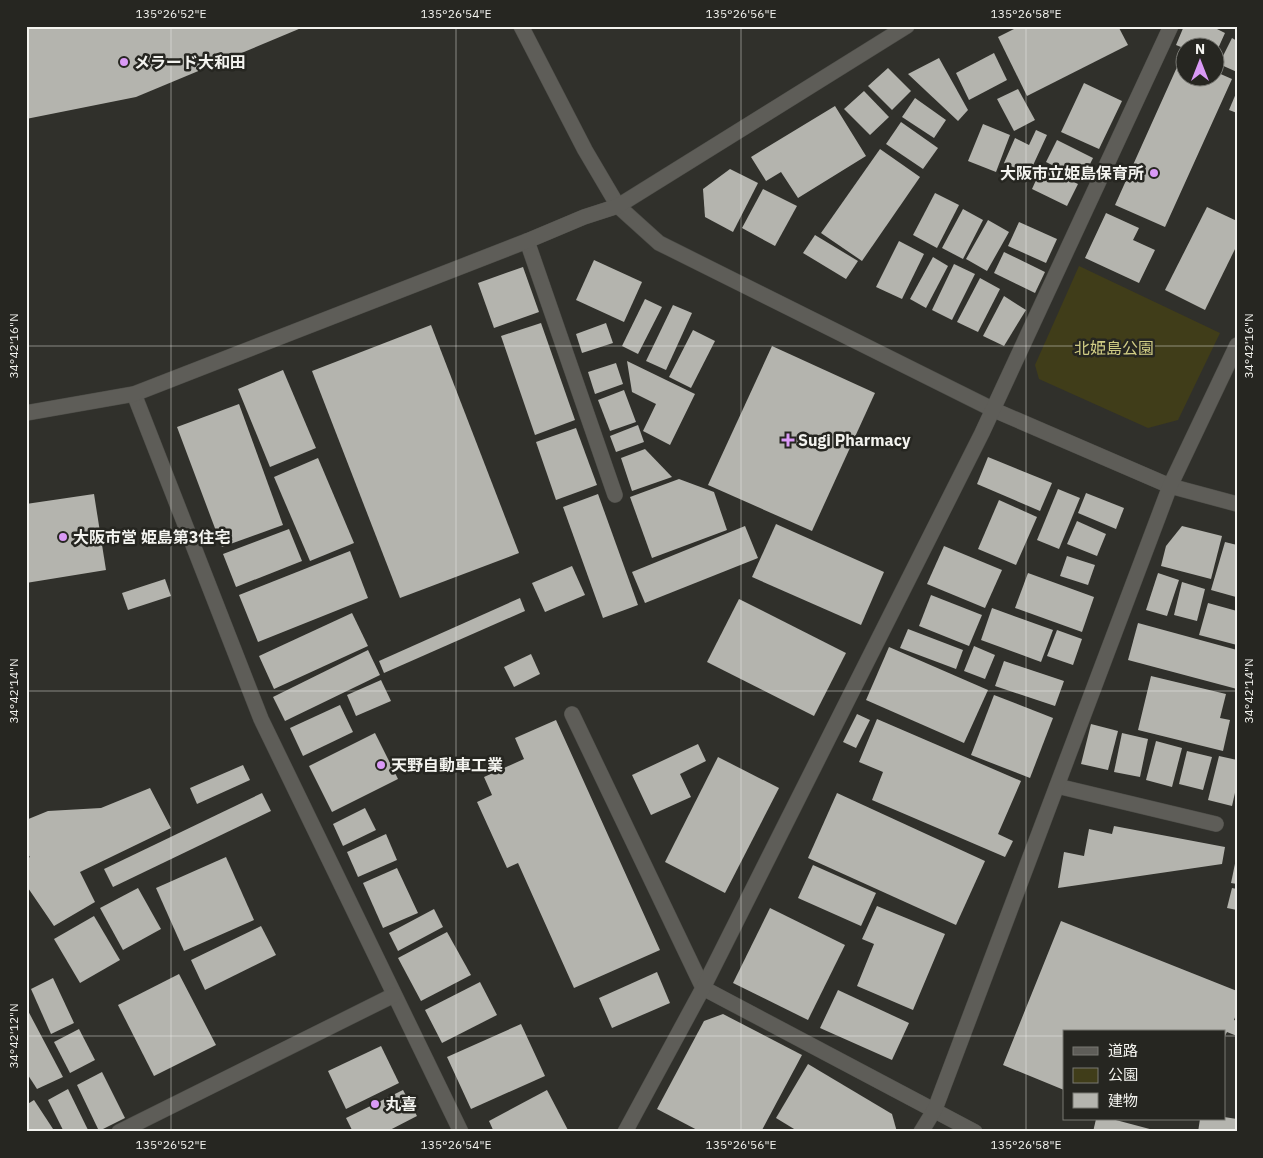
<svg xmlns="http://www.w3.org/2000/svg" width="1263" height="1158" viewBox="0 0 1263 1158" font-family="'IBM Plex Sans','Noto Sans JP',sans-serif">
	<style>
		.green { fill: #403d19 }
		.building { fill: #b4b4ae }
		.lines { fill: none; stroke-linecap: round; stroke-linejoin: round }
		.minor-casing { stroke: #4d4d48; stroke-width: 16 }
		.minor { stroke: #5e5d58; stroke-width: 15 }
		.ticks { fill: none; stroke: #f3f3ef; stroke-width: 1; stroke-opacity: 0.45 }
		.poi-dot { fill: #da9af6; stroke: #262621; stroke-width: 2 }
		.labels { text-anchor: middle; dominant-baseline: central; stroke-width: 5; stroke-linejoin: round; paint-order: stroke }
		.poi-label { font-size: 16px; font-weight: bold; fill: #f3f3ef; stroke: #262621; text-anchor: start }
		.park-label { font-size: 16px; fill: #d0cc84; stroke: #262621 }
		.neatline { fill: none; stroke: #f3f3ef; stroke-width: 2 }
		.ticks-label { font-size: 12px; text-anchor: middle; fill: #f3f3ef }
	</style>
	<rect width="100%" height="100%" fill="#30302b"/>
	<path class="green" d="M1079 266 1220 333 1178 420 1148 428 1039 379 1035 365Z"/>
	<g class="building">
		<path d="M26 26H306L136 97 26 119Z"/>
		<path d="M1020 26H1118L1128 45 1027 96 998 37Z"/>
		<path d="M1184 26H1211L1225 33 1216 53V48H1186V49L1176 45Z"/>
		<path d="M1232 38 1237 41V72L1219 64Z"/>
		<path d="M994 53 1007 80 969 100 956 73Z"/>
		<path d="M1182 56 1186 58V78H1216V72L1232 79 1165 227 1115 205Z"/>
		<path d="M939 58 968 110 958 121 908 74Z"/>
		<path d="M888 68 911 91 892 110 868 86Z"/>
		<path d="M1084 83 1122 101 1099 149 1061 132Z"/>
		<path d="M1018 89 1035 120 1014 131 997 99Z"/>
		<path d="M864 91 889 117 870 135 844 109Z"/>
		<path d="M1237 91V113L1229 110Z"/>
		<path d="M915 98 946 120 934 138 902 117Z"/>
		<path d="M835 106 866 156 798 198 781 172 766 181 751 157Z"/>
		<path d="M901 122 938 148 923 169 886 144Z"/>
		<path d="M983 124 1010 135 996 172 968 161Z"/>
		<path d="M1036 130 1047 135 1029 174 1004 163 1015 138 1029 145Z"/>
		<path d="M1057 140 1093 158 1082 180 1046 162Z"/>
		<path d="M880 149 920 177 862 261 821 233Z"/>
		<path d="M1042 167 1078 184 1067 206 1032 189Z"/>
		<path d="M730 169 758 183 733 232 705 217 703 189Z"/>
		<path d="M763 189 797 206 775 246 742 228Z"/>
		<path d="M935 193 959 205 937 248 913 235Z"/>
		<path d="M1207 207 1237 221V245L1205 310 1165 290Z"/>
		<path d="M963 209 983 220 963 259 942 248Z"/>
		<path d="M1106 213 1139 228 1133 240 1155 250 1139 283 1085 258Z"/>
		<path d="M988 220 1009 232 987 271 966 259Z"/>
		<path d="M1019 222 1057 239 1046 263 1008 246Z"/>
		<path d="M815 235 858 261 846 279 803 253Z"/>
		<path d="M899 241 924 254 902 299 876 287Z"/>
		<path d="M1004 252 1045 272 1035 293 994 273Z"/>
		<path d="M933 257 948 266 926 308 910 299Z"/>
		<path d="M594 260 642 282 624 322 576 300Z"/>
		<path d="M954 264 975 274 952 320 932 310Z"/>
		<path d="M523 267 539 312 494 328 478 283Z"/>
		<path d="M980 278 1000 289 978 332 957 322Z"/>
		<path d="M1004 296 1026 310 1004 346 983 336Z"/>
		<path d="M645 299 662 307 638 354 622 346Z"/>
		<path d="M673 305 692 313 666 370 646 361Z"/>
		<path d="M541 323 575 420 535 435 501 336Z"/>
		<path d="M606 323 613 343 582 353 576 334Z"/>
		<path d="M431 325 519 553 400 598 312 371Z"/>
		<path d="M693 330 715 341 691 388 669 377Z"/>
		<path d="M772 346 875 393 812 531 708 485Z"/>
		<path d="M627 361 695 394 670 445 643 431 656 404 632 392Z"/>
		<path d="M616 363 623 384 595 394 588 372Z"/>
		<path d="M283 370 316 448 270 467 238 389Z"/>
		<path d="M624 390 636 422 610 431 598 400Z"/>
		<path d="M239 404 283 525 222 547 177 427Z"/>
		<path d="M638 425 644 442 616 452 610 436Z"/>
		<path d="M576 428 597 485 556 500 536 442Z"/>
		<path d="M645 449 672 477 632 491 621 458Z"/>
		<path d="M988 457 1052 483 1040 511 977 484Z"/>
		<path d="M318 458 354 543 310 561 274 477Z"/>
		<path d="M679 479 714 492 727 530 652 558 630 497Z"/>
		<path d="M1058 489 1080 498 1059 549 1037 540Z"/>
		<path d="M1086 493 1124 508 1116 529 1078 513Z"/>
		<path d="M94 494 106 570 26 583V504Z"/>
		<path d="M598 494 638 605 603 618 563 507Z"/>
		<path d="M999 500 1037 517 1016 565 978 549Z"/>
		<path d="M1077 521 1106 534 1097 556 1067 544Z"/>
		<path d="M776 524 884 572 861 625 752 577Z"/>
		<path d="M745 526 758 558 645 603 632 572Z"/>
		<path d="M1182 526 1222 536 1211 579 1161 566 1166 546Z"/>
		<path d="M289 529 302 561 236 587 223 554Z"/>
		<path d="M1225 542 1237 545 1236 597 1211 590Z"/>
		<path d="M944 546 1002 570 985 608 927 584Z"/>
		<path d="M350 551 368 598 258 642 239 595Z"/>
		<path d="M1067 556 1095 565 1088 585 1060 576Z"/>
		<path d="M572 566 585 595 545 612 532 583Z"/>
		<path d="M1028 573 1094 597 1082 632 1015 608Z"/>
		<path d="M1158 573 1179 580 1167 616 1146 610Z"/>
		<path d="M165 579 171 596 128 610 122 593Z"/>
		<path d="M1182 582 1205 589 1197 621 1174 615Z"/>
		<path d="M931 595 982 615 969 646 919 626Z"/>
		<path d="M520 598 525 611 384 673 379 661Z"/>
		<path d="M739 599 846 653 814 716 707 662Z"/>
		<path d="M1208 603 1237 611V645L1199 635Z"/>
		<path d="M992 608 1053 630 1041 662 981 640Z"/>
		<path d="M352 613 368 646 274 689 259 656Z"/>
		<path d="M1138 623 1237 650V689L1128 660Z"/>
		<path d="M908 629 963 650 956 669 900 648Z"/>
		<path d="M1057 630 1082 639 1073 665 1047 656Z"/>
		<path d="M974 646 995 655 985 679 964 671Z"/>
		<path d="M889 647 988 690 964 743 866 700Z"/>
		<path d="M368 650 380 675 285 721 273 697Z"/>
		<path d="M531 654 540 674 514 687 504 667Z"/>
		<path d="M1004 661 1064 681 1055 706 995 686Z"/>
		<path d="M1151 676 1226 694 1220 718 1230 720 1223 751 1138 730Z"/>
		<path d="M381 680 391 701 356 716 347 695Z"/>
		<path d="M994 695 1053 718 1030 778 971 755Z"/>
		<path d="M340 705 353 732 303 756 290 728Z"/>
		<path d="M857 714 870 720 856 748 843 742Z"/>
		<path d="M877 719 1021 781 998 834 1013 841 1005 857 872 800 883 772 859 762Z"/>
		<path d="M556 720 660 950 574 988 518 863 507 868 477 802 492 795 484 777 524 759 515 738Z"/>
		<path d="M1091 724 1118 731 1108 770 1081 764Z"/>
		<path d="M375 733 398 779 332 812 309 766Z"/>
		<path d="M1122 733 1148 739 1140 777 1114 772Z"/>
		<path d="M1156 741 1182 748 1172 787 1146 780Z"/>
		<path d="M698 744 706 761 680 774 691 797 651 815 632 775Z"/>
		<path d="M1187 751 1212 757 1203 790 1179 784Z"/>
		<path d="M1219 756 1237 760V784L1232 806 1208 800Z"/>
		<path d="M718 757 779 788 725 893 665 862Z"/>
		<path d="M243 765 250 780 197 804 190 788Z"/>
		<path d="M150 788 171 828 80 872 95 902 54 926 26 885V859L30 857 26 852V820L48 811 101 808Z"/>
		<path d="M262 793 271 811 113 887 104 869Z"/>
		<path d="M837 793 985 861 956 925 808 858Z"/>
		<path d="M365 808 376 830 343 846 333 824Z"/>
		<path d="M1114 826 1225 847 1222 864 1058 888 1064 852 1084 856 1089 829 1112 834Z"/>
		<path d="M386 834 397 860 358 877 347 852Z"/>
		<path d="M226 857 254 920 184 951 156 888Z"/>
		<path d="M1236 859H1237V884L1231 883Z"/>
		<path d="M813 865 876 893 861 926 798 898Z"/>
		<path d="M397 868 418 913 383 928 363 883Z"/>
		<path d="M138 888 161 929 123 950 100 908Z"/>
		<path d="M1232 888 1237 889V910L1227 908Z"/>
		<path d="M877 906 945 934 913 1010 857 986 874 944 862 939Z"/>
		<path d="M770 908 845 945 808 1020 733 983Z"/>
		<path d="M434 909 443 927 398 951 389 933Z"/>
		<path d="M94 916 120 960 80 983 54 939Z"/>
		<path d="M1061 921 1237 991V1012L1234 1020 1237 1021V1036L1227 1032 1224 1038V1032H1064V1090L1003 1065Z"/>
		<path d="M261 926 276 955 205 990 191 960Z"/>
		<path d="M447 932 471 975 421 1001 398 958Z"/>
		<path d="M657 972 670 1003 612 1028 599 998Z"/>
		<path d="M179 974 216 1045 154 1076 118 1005Z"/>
		<path d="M53 978 74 1023 51 1034 31 989Z"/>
		<path d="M480 982 497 1015 442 1043 425 1010Z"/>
		<path d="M838 990 909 1023 892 1060 820 1028Z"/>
		<path d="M26 1007 63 1077 37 1089 26 1072Z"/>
		<path d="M723 1014 802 1055 761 1132H701L657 1109 704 1021Z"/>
		<path d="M521 1024 545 1076 471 1109 447 1057Z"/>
		<path d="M79 1029 95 1060 70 1073 54 1042Z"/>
		<path d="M381 1046 399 1083 346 1109 328 1071Z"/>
		<path d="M808 1064 892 1114 897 1132H799L776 1118Z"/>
		<path d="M102 1072 125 1118 99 1131 77 1085Z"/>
		<path d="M68 1089 89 1132H64L48 1100Z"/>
		<path d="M403 1090 417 1116 386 1132H353L346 1118Z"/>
		<path d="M547 1090 569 1132H494L489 1121Z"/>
		<path d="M34 1100 55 1132 26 1131V1105Z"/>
		<path d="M1224 1117 1237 1119V1132H1198L1200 1119H1224Z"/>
		<path d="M1096 1119H1112L1161 1132H1093Z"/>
	</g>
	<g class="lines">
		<defs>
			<g id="minor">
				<path d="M521 26 585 150 618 206 659 243 994 410 1170 486 1237 504"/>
				<path d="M527 241 615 495"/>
				<path d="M134 394 261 719 461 1132"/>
				<path d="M26 413 134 394 527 241 584 217 618 206 907 26"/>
				<path d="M572 714 703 988 975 1132"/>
				<path d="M1057 786 1216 824"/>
				<path d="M119 1132 394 995"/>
				<path d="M625 1132 703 988 982 433 1171 26"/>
				<path d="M921 1132 935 1109 1170 486 1237 345"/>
			</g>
		</defs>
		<use href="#minor" class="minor-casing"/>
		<use href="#minor" class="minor"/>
	</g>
	<path class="ticks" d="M171 26V1132M456 26V1132M741 26V1132M1026 26V1132M26 346H1237M26 691H1237M26 1036H1064M1224 1036H1237"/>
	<g class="poi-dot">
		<circle cx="124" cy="62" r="5"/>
		<circle cx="1154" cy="173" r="5"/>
		<path d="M785.5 432.5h5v5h5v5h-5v5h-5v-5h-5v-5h5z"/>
		<circle cx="63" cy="537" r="5"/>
		<circle cx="381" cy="765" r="5"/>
		<circle cx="375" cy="1104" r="5"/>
	</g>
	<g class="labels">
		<g class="poi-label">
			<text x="134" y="62">メラード大和田</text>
			<text x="1144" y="173" text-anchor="end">大阪市立姫島保育所</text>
			<text x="798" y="440">Sugi Pharmacy</text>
			<text x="73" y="537">大阪市営 姫島第3住宅</text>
			<text x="391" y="765">天野自動車工業</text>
			<text x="385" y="1104">丸喜</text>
		</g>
		<g class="park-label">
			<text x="1114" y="348">北姫島公園</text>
		</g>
	</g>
	<rect width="1263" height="1158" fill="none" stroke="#262621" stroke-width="55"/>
	<rect x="1063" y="1030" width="162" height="90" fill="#262621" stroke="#787873"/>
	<rect x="1073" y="1047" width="25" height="8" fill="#5e5d58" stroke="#787873"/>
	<text x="1108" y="1056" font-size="15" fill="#f3f3ef">道路</text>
	<rect x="1073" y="1068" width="25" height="15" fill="#403d19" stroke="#787873"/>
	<text x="1108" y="1080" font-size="15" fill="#f3f3ef">公園</text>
	<rect x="1073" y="1093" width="25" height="15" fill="#b4b4ae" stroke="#787873"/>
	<text x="1108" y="1106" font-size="15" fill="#f3f3ef">建物</text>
	<g transform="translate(1200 62)"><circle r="24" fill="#262621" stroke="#787873"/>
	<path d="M0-4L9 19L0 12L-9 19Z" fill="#da9af6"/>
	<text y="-8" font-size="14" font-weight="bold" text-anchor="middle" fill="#f3f3ef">N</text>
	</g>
	<rect x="28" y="28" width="1208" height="1102" class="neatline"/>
	<g class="ticks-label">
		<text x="171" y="18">135°26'52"E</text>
		<text x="456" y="18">135°26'54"E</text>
		<text x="741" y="18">135°26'56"E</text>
		<text x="1026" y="18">135°26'58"E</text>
		<text transform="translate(14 346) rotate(-90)" y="4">34°42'16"N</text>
		<text transform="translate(1249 346) rotate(-90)" y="4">34°42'16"N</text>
		<text transform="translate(14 691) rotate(-90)" y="4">34°42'14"N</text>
		<text transform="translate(1249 691) rotate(-90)" y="4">34°42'14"N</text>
		<text transform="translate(14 1036) rotate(-90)" y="4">34°42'12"N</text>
		<text x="171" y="1149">135°26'52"E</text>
		<text x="456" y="1149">135°26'54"E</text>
		<text x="741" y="1149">135°26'56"E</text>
		<text x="1026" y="1149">135°26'58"E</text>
	</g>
</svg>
